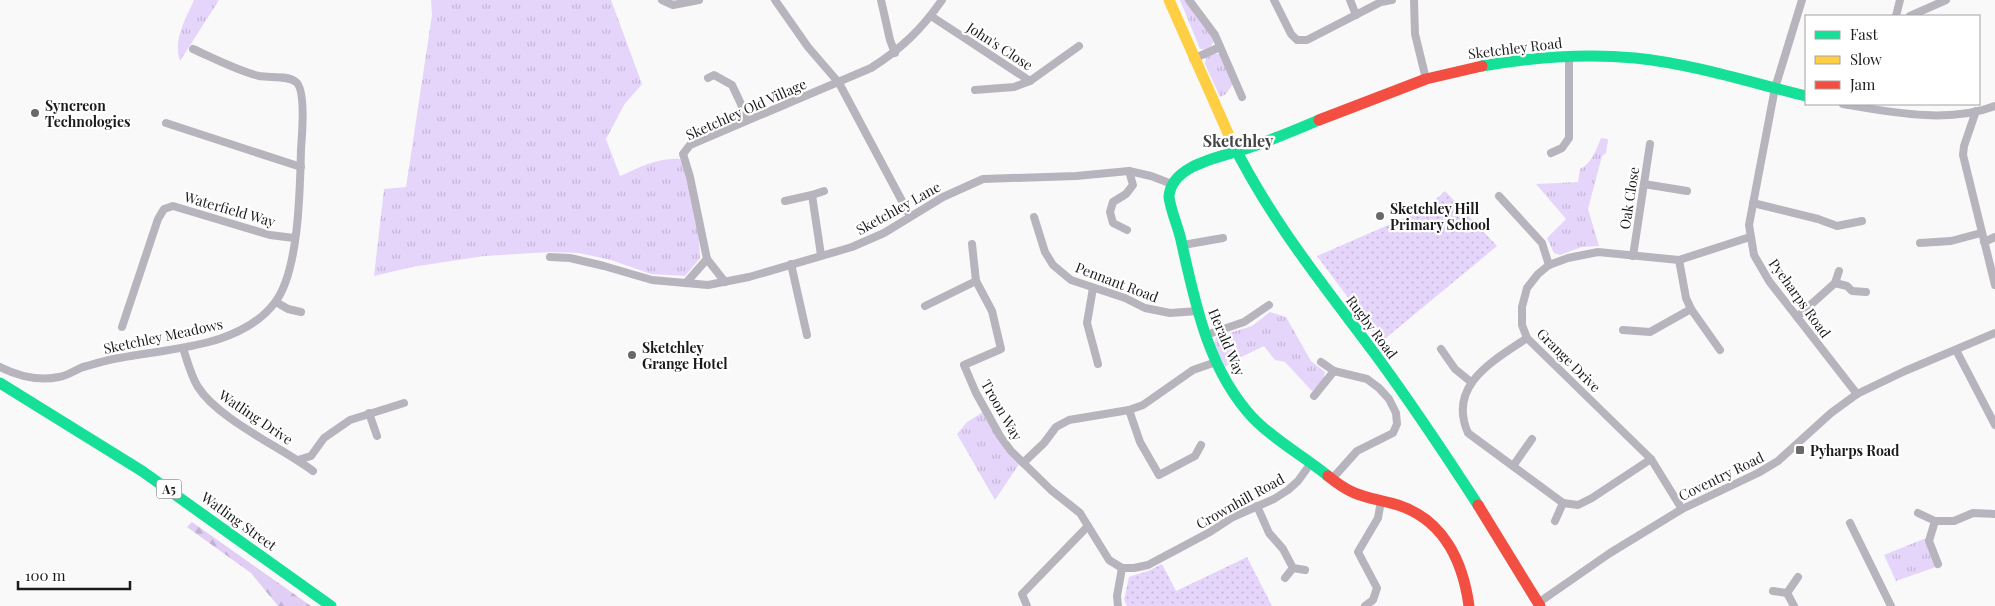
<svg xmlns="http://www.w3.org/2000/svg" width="1995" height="606" viewBox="0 0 1995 606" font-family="'Playfair Display',serif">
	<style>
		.grass { fill: url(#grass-tufts) }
		.forest { fill: url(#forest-firs) }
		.park { fill: url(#park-dots) }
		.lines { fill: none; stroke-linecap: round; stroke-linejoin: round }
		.street { stroke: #b8b4bd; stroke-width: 8 }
		.fast { stroke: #16e098; stroke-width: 11 }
		.slow { stroke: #ffcf43; stroke-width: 11 }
		.jam { stroke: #f24e42; stroke-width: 11 }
		.poi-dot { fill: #69686a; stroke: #fff; stroke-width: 2 }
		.labels { text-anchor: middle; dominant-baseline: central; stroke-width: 4.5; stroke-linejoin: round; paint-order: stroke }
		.shield { fill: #fff; stroke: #5f5f60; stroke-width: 1 }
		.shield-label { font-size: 12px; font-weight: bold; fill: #1b1a1c }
		.street-label { font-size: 14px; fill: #1b1a1c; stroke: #fff }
		.poi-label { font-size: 14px; font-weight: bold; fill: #1b1a1c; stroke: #fff; text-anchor: start }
		.quarter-label { font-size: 16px; font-weight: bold; fill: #454446; stroke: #fff }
	</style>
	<defs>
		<pattern id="grass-tufts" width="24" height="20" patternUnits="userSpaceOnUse" patternTransform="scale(1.25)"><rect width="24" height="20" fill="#e6d5fb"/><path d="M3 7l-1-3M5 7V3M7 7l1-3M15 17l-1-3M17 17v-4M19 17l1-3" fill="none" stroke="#c5b6d7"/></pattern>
		<pattern id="forest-firs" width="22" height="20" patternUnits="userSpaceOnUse" patternTransform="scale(1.25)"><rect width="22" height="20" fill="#e0cef5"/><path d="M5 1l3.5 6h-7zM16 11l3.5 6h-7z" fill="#c0b0d1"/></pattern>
		<pattern id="park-dots" width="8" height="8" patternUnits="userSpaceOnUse" patternTransform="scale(1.25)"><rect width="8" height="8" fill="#e6d5fb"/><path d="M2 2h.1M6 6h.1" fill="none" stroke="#c5b6d7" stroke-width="1.8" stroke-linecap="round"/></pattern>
	</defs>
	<rect width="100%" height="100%" fill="#f9f9fa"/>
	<g class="grass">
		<path d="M194 0H219L180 61C173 40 185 20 194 0Z"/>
		<path d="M431 0H611L642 84 624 105 606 139 620 176C638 168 659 157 680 159 693 189 699 225 700 258L685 276 651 274 611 260 579 253 551 252 484 256 412 267 374 276 384 189 406 187 432 15Z"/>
		<path d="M1180 0H1188C1190 6 1194 13 1198 18 1202 24 1212 31 1213 38 1215 46 1207 50 1200 49Z"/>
		<path d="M1211 53 1220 54 1233 84 1226 94 1220 97 1205 64 1206 57Z"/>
		<path d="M1601 138 1608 139 1606 153 1602 156 1588 209 1599 246 1582 247 1560 255 1554 253 1547 238 1566 219 1536 184 1578 182 1580 169C1592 163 1596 150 1601 138Z"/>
		<path d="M1270 312 1286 317 1311 361 1325 372 1323 380 1312 391 1285 362 1275 360 1264 346 1239 358 1225 367 1214 344 1216 337 1252 326Z"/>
		<path d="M983 412 1000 442 1019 464 995 500 957 434 967 422Z"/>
		<path d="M1926 538 1936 567 1896 581 1884 555Z"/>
	</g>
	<path class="forest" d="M192 522 311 606H278L251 573 187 527Z"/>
	<g class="park">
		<path d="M1445 191 1497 246 1381 342 1317 256 1425 209Z"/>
		<path d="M1247 557 1272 606H1127L1124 600 1129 577 1148 571 1162 564 1176 591Z"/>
	</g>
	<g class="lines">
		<g class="street">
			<path d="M662 0 673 5 699 0"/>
			<path d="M775 0 808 47 839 83 910 216"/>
			<path d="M881 0 890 40 895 53"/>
			<path d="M1189 0 1215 35 1242 97"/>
			<path d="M1274 0 1291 34 1297 40H1307L1381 2 1392 0"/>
			<path d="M1350 0 1356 15"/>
			<path d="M1414 0 1415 34 1426 79"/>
			<path d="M1802 0 1775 88 1749 225 1754 255 1769 281 1857 394"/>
			<path d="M931 16 1030 81 1079 46"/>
			<path d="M1896 16 1900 0"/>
			<path d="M1910 16 1946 0"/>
			<path d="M1193 59 1220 47"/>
			<path d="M708 78 714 75 732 85 748 119"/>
			<path d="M975 90 1014 87 1030 81"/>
			<path d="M1843 104C1890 112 1949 124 1995 106"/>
			<path d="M1976 111 1964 146 1963 155 1995 285"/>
			<path d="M166 123 301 167"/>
			<path d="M1551 153 1562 148 1569 138V57"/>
			<path d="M1644 184 1687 191"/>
			<path d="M812 195 824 191"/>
			<path d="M1499 196 1542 243 1549 265"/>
			<path d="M785 201 812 195 821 255"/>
			<path d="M1753 203 1818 219 1837 226 1862 221"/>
			<path d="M1034 217 1045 252 1053 265 1071 280 1125 298 1145 308 1170 313 1198 311"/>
			<path d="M1127 230 1113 223 1110 212 1113 202 1126 194 1133 185 1129 171"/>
			<path d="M1984 242 1995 237"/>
			<path d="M1920 243 1951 241 1981 233"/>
			<path d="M972 244 976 281"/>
			<path d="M1183 245 1223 238"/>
			<path d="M1633 256 1650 144"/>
			<path d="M550 257 570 258 604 266 652 280 708 285 749 277 852 247 884 233 943 197 983 179 1076 176 1129 171 1151 176 1172 184"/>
			<path d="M707 259 725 282"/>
			<path d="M791 264 807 335"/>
			<path d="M686 283 707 259 690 177 683 154 690 145 871 68C901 49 922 29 942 0"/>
			<path d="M1835 283 1847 286 1852 291 1866 292"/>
			<path d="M1093 288 1087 323 1098 364"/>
			<path d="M276 302 288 309 301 312"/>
			<path d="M925 306 976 281 992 311 1001 349 964 365 976 393 1000 436 1011 451 1051 490 1080 513 1109 560 1122 568H1134L1148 565 1210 532 1233 517 1274 499 1288 490 1298 481 1311 463"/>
			<path d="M1691 309 1720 350"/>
			<path d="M1797 317 1835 283 1839 271"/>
			<path d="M122 327 158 219 164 209 173 206 270 235 294 238"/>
			<path d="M1623 330 1650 332 1691 309 1686 298 1679 260"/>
			<path d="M1206 335 1244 322 1269 305"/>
			<path d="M1527 338C1493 361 1447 385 1468 433L1563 503 1578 505 1592 498 1651 459"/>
			<path d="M183 348C187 360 191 376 198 387 219 420 281 447 313 471"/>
			<path d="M1441 349 1455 369 1471 382"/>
			<path d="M1956 350 1995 425"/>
			<path d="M1321 362 1334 371 1367 379 1379 388 1389 399 1396 413 1397 424 1393 433 1357 451 1332 479"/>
			<path d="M0 367C18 376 39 381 59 377 67 376 75 370 83 367 91 365 100 362 109 360 162 348 241 350 276 301 299 269 300 189 301 149 302 136 306 90 296 82 288 75 270 78 259 76 238 71 213 58 193 49"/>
			<path d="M1314 396 1334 371"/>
			<path d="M1129 410 1140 442 1159 475 1195 456 1201 445"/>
			<path d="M369 413 377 436"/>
			<path d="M298 460 311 456 324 438 350 420 404 403"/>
			<path d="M1023 463 1044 443 1056 427 1069 420 1129 410 1143 405 1193 370 1216 362"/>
			<path d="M1513 466 1532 439"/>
			<path d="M1257 506 1269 533 1283 549 1293 568 1305 570"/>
			<path d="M1682 509 1651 459 1527 338 1522 325V307L1527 288 1538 274 1549 265 1568 258 1598 252 1679 260 1750 237"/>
			<path d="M1918 513 1935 521"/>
			<path d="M1555 521 1563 503"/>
			<path d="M1850 523 1891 606"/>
			<path d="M1938 564 1929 541 1935 521H1954L1973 513 1995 514"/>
			<path d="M1285 578 1293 568"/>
			<path d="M1773 591 1787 593"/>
			<path d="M1787 593 1798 577"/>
			<path d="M1787 593 1794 606"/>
			<path d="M1538 603 1610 553 1682 509 1758 473 1778 461 1831 413 1857 394 1905 371 1995 333"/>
			<path d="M1027 606 1022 594 1088 526"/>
			<path d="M1118 606 1117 596 1122 568"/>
			<path d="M1365 606 1373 600 1377 588 1358 552 1378 518 1381 501"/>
		</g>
		<g class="fast">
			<path d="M1482 66C1533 57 1583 53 1635 58 1693 64 1749 82 1806 96"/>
			<path d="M1319 120C1298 129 1276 138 1254 146 1229 156 1171 162 1169 197 1171 212 1178 226 1181 240 1195 303 1208 370 1253 418 1275 441 1304 456 1328 476"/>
			<path d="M1231 140C1271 221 1322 283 1375 354 1411 403 1445 454 1478 505"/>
			<path d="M0 383 142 471 331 606"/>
		</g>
		<path class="slow" d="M1169 0 1231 140"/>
		<g class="jam">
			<path d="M1319 120 1426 79 1482 66"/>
			<path d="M1328 476C1356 499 1367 496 1398 505 1444 520 1463 562 1469 606"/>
			<path d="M1478 505 1540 606"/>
		</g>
	</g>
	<g class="poi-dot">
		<circle cx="35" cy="113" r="5"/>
		<circle cx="1380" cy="216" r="5"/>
		<circle cx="632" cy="355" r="5"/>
		<rect x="1795" y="445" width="10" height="10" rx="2.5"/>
	</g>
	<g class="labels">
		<rect class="shield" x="156.5" y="479.5" width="25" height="19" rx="4"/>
		<g class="shield-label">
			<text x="169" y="489">A5</text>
		</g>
		<g class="street-label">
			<text transform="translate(1000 46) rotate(33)">John's Close</text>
			<text transform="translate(1515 48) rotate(-7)">Sketchley Road</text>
			<text transform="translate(746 109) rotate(-24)">Sketchley Old Village</text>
			<text transform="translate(1629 198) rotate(-81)">Oak Close</text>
			<text transform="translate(898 208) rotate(-29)">Sketchley Lane</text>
			<text transform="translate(230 209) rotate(16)">Waterfield Way</text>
			<text transform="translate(1117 282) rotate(21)">Pennant Road</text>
			<text transform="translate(1800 298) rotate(54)">Pyeharps Road</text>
			<text transform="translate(1372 327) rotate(53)">Rugby Road</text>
			<text transform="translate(163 336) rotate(-12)">Sketchley Meadows</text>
			<text transform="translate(1227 342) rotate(67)">Herald Way</text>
			<text transform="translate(1569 360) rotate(45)">Grange Drive</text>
			<text transform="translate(1002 410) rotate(60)">Troon Way</text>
			<text transform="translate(256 417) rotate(34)">Watling Drive</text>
			<text transform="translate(1721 476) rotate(-26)">Coventry Road</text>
			<text transform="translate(1240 501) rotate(-29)">Crownhill Road</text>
			<text transform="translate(239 521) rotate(36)">Watling Street</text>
		</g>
		<g class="poi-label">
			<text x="45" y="105">Syncreon<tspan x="45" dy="16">Technologies</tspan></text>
			<text x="1390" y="208">Sketchley Hill<tspan x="1390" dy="16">Primary School</tspan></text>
			<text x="642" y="347">Sketchley<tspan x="642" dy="16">Grange Hotel</tspan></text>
			<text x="1810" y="450">Pyharps Road</text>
		</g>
		<g class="quarter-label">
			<text x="1238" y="140">Sketchley</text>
		</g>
	</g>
	<rect x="1805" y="15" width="175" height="90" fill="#ffffff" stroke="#a4a3a4"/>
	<rect x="1815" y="31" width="25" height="8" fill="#16e098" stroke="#a4a3a4"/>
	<text x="1850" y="40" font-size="15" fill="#1b1a1c">Fast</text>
	<rect x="1815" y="56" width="25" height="8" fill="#ffcf43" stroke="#a4a3a4"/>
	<text x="1850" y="65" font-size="15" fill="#1b1a1c">Slow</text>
	<rect x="1815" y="81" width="25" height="8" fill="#f24e42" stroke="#a4a3a4"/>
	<text x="1850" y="90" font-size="15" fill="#1b1a1c">Jam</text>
	<path d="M18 581v8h112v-8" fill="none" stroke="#1b1a1c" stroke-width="2.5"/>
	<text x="25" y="581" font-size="15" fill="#1b1a1c" stroke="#ffffff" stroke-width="4" paint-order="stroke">100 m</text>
</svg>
